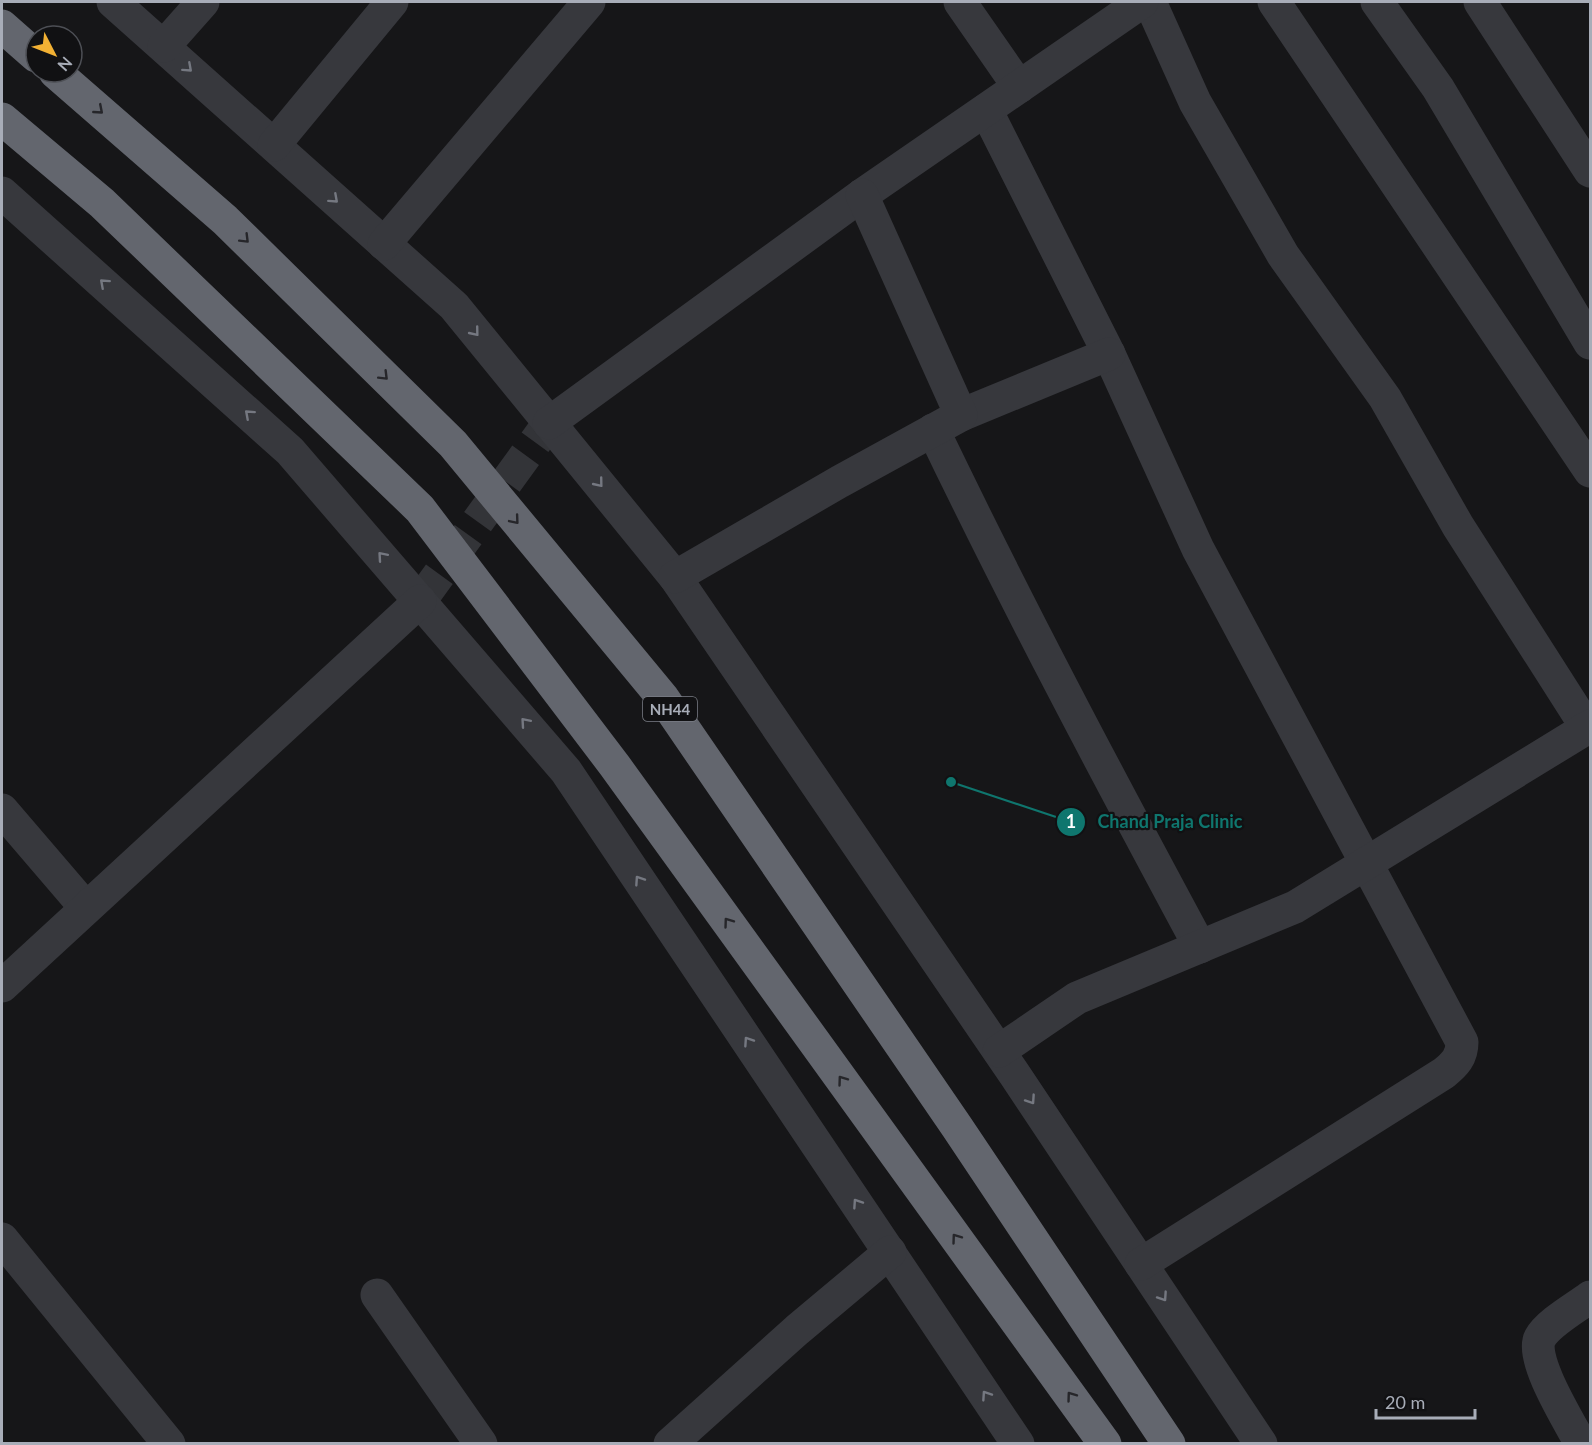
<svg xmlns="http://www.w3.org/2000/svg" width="1592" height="1445" viewBox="0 0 1592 1445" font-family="Lato,sans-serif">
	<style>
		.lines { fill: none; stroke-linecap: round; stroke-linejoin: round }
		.minor-tunnel { stroke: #333438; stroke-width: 33; stroke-dasharray: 33 16; stroke-linecap: butt }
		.minor { stroke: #37383d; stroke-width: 33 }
		.highway { stroke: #63666e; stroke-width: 33 }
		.oneway { stroke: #757881 }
		.oneway2 { stroke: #26262a }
		.labels { text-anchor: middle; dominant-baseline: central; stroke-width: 4.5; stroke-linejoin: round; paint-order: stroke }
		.shield { fill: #111113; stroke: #7b7e86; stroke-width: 1.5 }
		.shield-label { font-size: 15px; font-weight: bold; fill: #a8adb8 }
		.leader { fill: none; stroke: #0f766e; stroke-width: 2 }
		.callout-dot { fill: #0f766e; stroke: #111113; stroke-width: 2 }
		.mark-label { font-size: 18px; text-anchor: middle; font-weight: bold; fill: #fff }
		.callout-label { font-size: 18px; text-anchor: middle; font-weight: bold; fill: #0f766e; stroke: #111113; stroke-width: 4.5; stroke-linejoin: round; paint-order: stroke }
	</style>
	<rect width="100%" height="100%" fill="#161618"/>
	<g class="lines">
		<path class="minor-tunnel" d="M420 601 549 423"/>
		<g class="minor">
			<path d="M113 2 454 306 675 577 1015 1075 1261 1444"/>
			<path d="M960 2 1019 87"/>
			<path d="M1150 2 1195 102 1283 255 1385 398 1458 526 1587 728"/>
			<path d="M1274 2 1590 471"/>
			<path d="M1377 2 1438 88 1590 343"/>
			<path d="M1480 2 1590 171"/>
			<path d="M164 46 203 2"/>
			<path d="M986 110 1109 354 1198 549 1462 1042C1462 1057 1455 1064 1444 1073L1141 1264"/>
			<path d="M274 145 392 2"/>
			<path d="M2 193 290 451 566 771 1018 1444"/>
			<path d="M384 244 589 2"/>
			<path d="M961 415 1109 354"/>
			<path d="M549 423 862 195 1142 2"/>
			<path d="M933 430C1017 605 1108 776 1200 947"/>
			<path d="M675 577 839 482 961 415 862 195"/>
			<path d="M2 810 86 908"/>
			<path d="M2 986 420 601"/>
			<path d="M999 1051 1077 998 1295 907 1590 726"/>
			<path d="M2 1239 169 1444"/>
			<path d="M377 1295 481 1444"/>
			<path d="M670 1444 797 1330 890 1252"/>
			<path d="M1581 1444C1570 1423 1529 1358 1540 1338 1548 1323 1577 1307 1590 1297"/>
		</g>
		<g class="highway">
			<path d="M2 26 36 56"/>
			<path d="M55 72 225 220 453 444 663 698 957 1127 1169 1444"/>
			<path d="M2 119 102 203 420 509 615 766 1105 1444"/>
		</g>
	</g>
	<defs><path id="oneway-chevron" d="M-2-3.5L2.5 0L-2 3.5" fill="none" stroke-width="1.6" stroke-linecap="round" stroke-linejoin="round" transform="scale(1.5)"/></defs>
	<g class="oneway">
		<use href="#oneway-chevron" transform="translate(188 68) rotate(42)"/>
		<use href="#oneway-chevron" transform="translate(334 199) rotate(42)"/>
		<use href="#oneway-chevron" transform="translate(104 283) rotate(-138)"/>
		<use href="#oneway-chevron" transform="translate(475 332) rotate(51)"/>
		<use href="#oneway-chevron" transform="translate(249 414) rotate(-138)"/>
		<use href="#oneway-chevron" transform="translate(599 483) rotate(51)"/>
		<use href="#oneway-chevron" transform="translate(382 556) rotate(-131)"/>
		<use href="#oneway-chevron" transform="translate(525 722) rotate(-131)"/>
		<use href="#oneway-chevron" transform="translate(639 880) rotate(-124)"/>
		<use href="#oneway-chevron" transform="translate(748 1041) rotate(-124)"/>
		<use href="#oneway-chevron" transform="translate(1031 1100) rotate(56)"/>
		<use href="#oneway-chevron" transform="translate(857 1203) rotate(-124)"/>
		<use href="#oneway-chevron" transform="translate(1163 1297) rotate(56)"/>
		<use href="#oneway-chevron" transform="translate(986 1395) rotate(-124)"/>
	</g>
	<g class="oneway2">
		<use href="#oneway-chevron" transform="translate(99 110) rotate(41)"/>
		<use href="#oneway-chevron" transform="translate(245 239) rotate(45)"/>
		<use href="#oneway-chevron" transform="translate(384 376) rotate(45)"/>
		<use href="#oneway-chevron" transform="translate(515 520) rotate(50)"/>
		<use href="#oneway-chevron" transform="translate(728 922) rotate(-126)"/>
		<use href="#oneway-chevron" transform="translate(842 1080) rotate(-126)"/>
		<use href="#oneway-chevron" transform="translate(956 1238) rotate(-126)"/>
		<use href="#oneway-chevron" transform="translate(1071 1396) rotate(-126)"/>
	</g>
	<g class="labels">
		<rect class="shield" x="643" y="697" width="54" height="24" rx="4.5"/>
		<g class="shield-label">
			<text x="670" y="709">NH44</text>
		</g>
	</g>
	<path class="leader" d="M951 782L1071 822"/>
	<g class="callout-dot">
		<circle cx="951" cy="782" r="6"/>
		<circle cx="1071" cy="822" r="15"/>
	</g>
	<g class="mark-label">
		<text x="1071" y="828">1</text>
	</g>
	<g class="callout-label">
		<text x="1170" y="828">Chand Praja Clinic</text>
	</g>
	<rect width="1592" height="1445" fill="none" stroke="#a8adb8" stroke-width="6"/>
	<g transform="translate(54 54) rotate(132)"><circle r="28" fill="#111113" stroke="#4d4f55" stroke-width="1.5"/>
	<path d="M0-4.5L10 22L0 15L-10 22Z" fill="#f2b134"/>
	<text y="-9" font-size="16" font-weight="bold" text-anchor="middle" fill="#a8adb8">N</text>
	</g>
	<path d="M1376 1409v9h99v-9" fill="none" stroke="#a8adb8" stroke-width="3"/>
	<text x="1385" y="1409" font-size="18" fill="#a8adb8" stroke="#111113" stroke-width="4.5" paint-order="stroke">20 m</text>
</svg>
